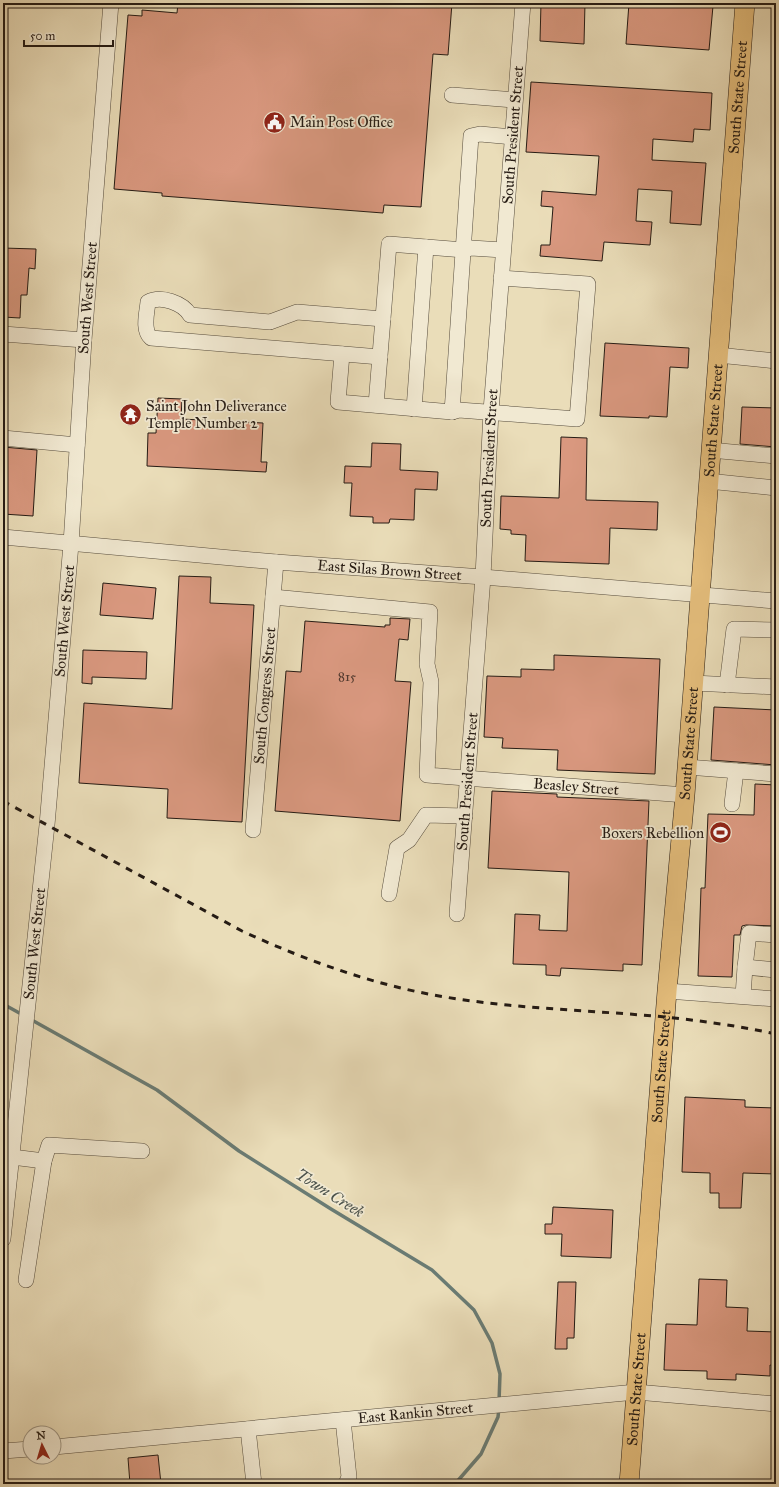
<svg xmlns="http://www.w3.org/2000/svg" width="779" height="1487" viewBox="0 0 779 1487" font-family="'IM FELL Great Primer',serif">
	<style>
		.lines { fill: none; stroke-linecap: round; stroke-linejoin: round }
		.stream { stroke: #6a7b73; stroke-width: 3.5 }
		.building { fill: #d9987f; stroke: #251b14 }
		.minor-casing { stroke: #564c3d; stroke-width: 16 }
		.major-casing { stroke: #251b14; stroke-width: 20 }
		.minor { stroke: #f1e9d2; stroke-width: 15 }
		.major { stroke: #e5be7c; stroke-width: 19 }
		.rail { stroke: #251b14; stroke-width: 3; stroke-dasharray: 7 7; stroke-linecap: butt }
		.labels { text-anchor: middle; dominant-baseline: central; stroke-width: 3.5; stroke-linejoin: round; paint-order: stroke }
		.number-label { font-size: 13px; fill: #523a2f }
		.street-label { font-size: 15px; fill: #251b14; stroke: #f1e9d2 }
		.poi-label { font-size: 15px; fill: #251b14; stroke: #f1e9d2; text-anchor: start }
		.water-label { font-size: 16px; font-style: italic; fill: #4d534c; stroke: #f1e9d2 }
	</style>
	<rect width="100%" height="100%" fill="#eaddb9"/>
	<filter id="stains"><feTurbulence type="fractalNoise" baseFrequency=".005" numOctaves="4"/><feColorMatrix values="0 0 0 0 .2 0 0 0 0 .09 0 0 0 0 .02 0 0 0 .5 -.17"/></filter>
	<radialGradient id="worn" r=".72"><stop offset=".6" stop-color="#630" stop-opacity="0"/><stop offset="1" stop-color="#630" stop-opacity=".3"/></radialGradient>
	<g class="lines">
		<g class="stream">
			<path d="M3 1004 23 1015"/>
			<path d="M30 1019 157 1090 239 1151 331 1209 432 1270 474 1310 492 1343 500 1374 499 1402"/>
			<path d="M455 1484 481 1454 498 1417 499 1408"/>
		</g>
	</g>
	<g class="building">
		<path d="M178 3H452L448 55 433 54 421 207 384 205 383 213 162 196V193L114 189 128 15 142 16V10L177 13Z"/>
		<path d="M541 3H585L584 44 540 41Z"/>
		<path d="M629 3H680L713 6 709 50 626 44Z"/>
		<path d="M531 82 712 93 710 130 694 129 693 142 653 139 652 160 706 163 701 225 670 223 672 191 638 189 636 221 652 222 650 245 604 242 602 261 540 256 541 245H550L553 207 541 206 542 191 596 195 599 156 526 152Z"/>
		<path d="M3 248 36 249 35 269 29 268 27 295H21L20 318 3 317Z"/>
		<path d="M605 343 689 348 688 368 670 367 667 417 649 416V418L600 416Z"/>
		<path d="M158 398 182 399 181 419 263 423 261 462H267L266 472 147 466 148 433H156Z"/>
		<path d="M742 407 776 408V447L740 444Z"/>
		<path d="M561 437 587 438 586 500 658 502 657 530 610 528 609 564 525 561 526 535 511 534V530L500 529 501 496 559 498Z"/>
		<path d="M372 443 401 444 400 470 438 472 437 490 415 489 414 520 390 519 389 523H373V517L350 516 352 483H344L345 466 371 467Z"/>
		<path d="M3 447 37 450 33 516 3 514Z"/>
		<path d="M179 576 211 577 210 603 254 605 242 822 167 818 168 789 79 783 84 703 172 709Z"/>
		<path d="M103 583 156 588 153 619 100 615Z"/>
		<path d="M390 618 410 619 408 640 399 639 395 681 411 682 400 821 275 811 286 671 301 672 305 621 385 627V625H390Z"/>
		<path d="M83 650 147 652 146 679 92 677V684L82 683Z"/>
		<path d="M554 655 660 659 655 774 557 770 558 750 502 748 503 738 484 737 487 676 521 677V669L554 670Z"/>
		<path d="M714 707 776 710V765L711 760Z"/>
		<path d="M755 784 776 785V926L746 925 742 926 740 935H734L732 977 698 976 701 888H705L708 814 754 815Z"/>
		<path d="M492 791 557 794V797L649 801 642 965 623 964V971L561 968 560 976 546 975V965L513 964 515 914 540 915 539 930 567 931 569 872 488 868Z"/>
		<path d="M685 1097 745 1100V1107L776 1108V1174L743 1173 741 1208H719V1193H710V1173L682 1172Z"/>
		<path d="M553 1207 613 1210 611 1258 561 1256 562 1234H545V1224H552Z"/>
		<path d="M699 1279 727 1280 726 1307 748 1308 747 1331 776 1332V1366L770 1365V1376L736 1374V1380L707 1379V1371L664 1370 666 1324 697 1325Z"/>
		<path d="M558 1282H576L574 1338H567V1349H555Z"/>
		<path d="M158 1455 161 1484H130L128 1458Z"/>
	</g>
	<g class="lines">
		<defs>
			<g id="minor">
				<path d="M452 95 515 100"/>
				<path d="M3 334 84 340"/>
				<path d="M342 354 338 402 452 412 471 136 480 134 512 137"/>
				<path d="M718 355 776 361"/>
				<path d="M380 357 151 338C142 330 147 313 148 302 161 295 183 303 190 315L270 322 297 312 383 319"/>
				<path d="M376 405 389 244 464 250 471 248 503 250"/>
				<path d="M414 409 426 247"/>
				<path d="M452 412 459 410 577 419 588 284 501 278"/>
				<path d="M3 438 77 445"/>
				<path d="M710 450 776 456"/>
				<path d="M708 481 776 488"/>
				<path id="s1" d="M3 537 276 562 483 577 776 601"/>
				<path id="s2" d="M273 597 430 612 427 664 431 682 427 775 685 795"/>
				<path d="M693 683 776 687"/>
				<path d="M727 685 734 629 776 630"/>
				<path d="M687 767 776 774"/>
				<path d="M732 804 736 771"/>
				<path id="s3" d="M253 830 276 562"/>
				<path d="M389 894 397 848 409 840 426 815 465 816"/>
				<path id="s4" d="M457 914 483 577 491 411 523 3"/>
				<path d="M745 967 749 933 776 935"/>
				<path d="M667 991 776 999"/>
				<path d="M743 996 745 967 776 970"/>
				<path d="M12 1157 44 1161"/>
				<path id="s5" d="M3 1239 47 825 71 544 84 340 111 3"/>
				<path d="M26 1280 44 1161 49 1145 142 1151"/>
				<path d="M343 1420 349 1477 346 1484"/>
				<path d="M248 1429 254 1484"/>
				<path id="s6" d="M54 1447 636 1392 776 1404"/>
				<path d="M3 1451 30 1449"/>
			</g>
			<g id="major">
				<path id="s7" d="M629 1484 667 991 685 795 745 3"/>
			</g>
		</defs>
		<use href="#minor" class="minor-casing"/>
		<use href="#major" class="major-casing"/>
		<use href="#minor" class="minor"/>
		<use href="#major" class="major"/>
		<path class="rail" d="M3 801 242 931C305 960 371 984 439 996 514 1009 590 1010 665 1017 703 1021 739 1026 776 1034"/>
	</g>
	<defs>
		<symbol id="civic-disc" viewBox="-11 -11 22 22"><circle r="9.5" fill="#8f2418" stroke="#f1e9d2"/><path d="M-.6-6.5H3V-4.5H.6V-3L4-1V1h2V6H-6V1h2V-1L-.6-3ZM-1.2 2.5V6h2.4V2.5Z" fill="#fff"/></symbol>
		<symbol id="temple-disc" viewBox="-11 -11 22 22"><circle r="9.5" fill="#8f2418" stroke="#f1e9d2"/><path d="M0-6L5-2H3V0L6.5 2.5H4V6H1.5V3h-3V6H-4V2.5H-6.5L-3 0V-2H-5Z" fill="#fff"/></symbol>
		<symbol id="stadium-disc" viewBox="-11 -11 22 22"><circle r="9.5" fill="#8f2418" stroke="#f1e9d2"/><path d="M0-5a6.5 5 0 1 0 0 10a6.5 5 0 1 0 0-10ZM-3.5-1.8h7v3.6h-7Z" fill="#fff"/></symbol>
	</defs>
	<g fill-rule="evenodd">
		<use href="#civic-disc" x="262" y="110" width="25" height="25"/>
		<use href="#temple-disc" x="118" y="402" width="25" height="25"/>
		<use href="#stadium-disc" x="708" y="820" width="25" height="25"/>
	</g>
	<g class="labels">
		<g class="number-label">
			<text x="347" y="677">815</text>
		</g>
		<g class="street-label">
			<text stroke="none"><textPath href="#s7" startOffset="1391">South State Street</textPath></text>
			<text stroke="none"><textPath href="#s4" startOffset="781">South President Street</textPath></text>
			<text stroke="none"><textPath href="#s5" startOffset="945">South West Street</textPath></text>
			<text stroke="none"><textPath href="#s7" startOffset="1067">South State Street</textPath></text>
			<text stroke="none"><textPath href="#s4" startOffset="457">South President Street</textPath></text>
			<text stroke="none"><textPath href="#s1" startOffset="388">East Silas Brown Street</textPath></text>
			<text stroke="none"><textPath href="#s5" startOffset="621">South West Street</textPath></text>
			<text stroke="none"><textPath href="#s3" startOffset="135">South Congress Street</textPath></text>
			<text stroke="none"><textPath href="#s7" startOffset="743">South State Street</textPath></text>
			<text stroke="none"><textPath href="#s4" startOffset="133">South President Street</textPath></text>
			<text stroke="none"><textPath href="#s2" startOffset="471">Beasley Street</textPath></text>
			<text stroke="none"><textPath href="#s5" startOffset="297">South West Street</textPath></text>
			<text stroke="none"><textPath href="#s7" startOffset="419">South State Street</textPath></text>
			<text stroke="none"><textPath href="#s7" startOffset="95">South State Street</textPath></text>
			<text stroke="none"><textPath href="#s6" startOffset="363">East Rankin Street</textPath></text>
		</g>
		<g class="poi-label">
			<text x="290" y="122">Main Post Office</text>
			<text x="146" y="406">Saint John Deliverance<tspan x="146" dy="17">Temple Number 2</tspan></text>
			<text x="704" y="833" text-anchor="end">Boxers Rebellion</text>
		</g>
		<g class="water-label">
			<text transform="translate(330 1193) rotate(32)">Town Creek</text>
		</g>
	</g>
	<rect width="779" height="1487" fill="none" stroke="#eaddb9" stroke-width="16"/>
	<rect x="4" y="4" width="771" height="1479" fill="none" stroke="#251b14" stroke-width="2"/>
	<rect x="8" y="8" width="763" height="1471" fill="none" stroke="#251b14"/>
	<g transform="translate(42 1445) rotate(355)"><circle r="19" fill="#f1e9d2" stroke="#9f9786"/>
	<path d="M0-3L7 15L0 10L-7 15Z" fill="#8f2418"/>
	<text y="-6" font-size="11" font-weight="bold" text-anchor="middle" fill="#251b14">N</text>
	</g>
	<path d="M24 40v6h89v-6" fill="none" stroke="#251b14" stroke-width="2"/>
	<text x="30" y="40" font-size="12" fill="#251b14" stroke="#f1e9d2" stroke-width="3" paint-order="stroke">50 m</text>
	<rect width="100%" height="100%" filter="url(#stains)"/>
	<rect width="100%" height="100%" fill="url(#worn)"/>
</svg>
